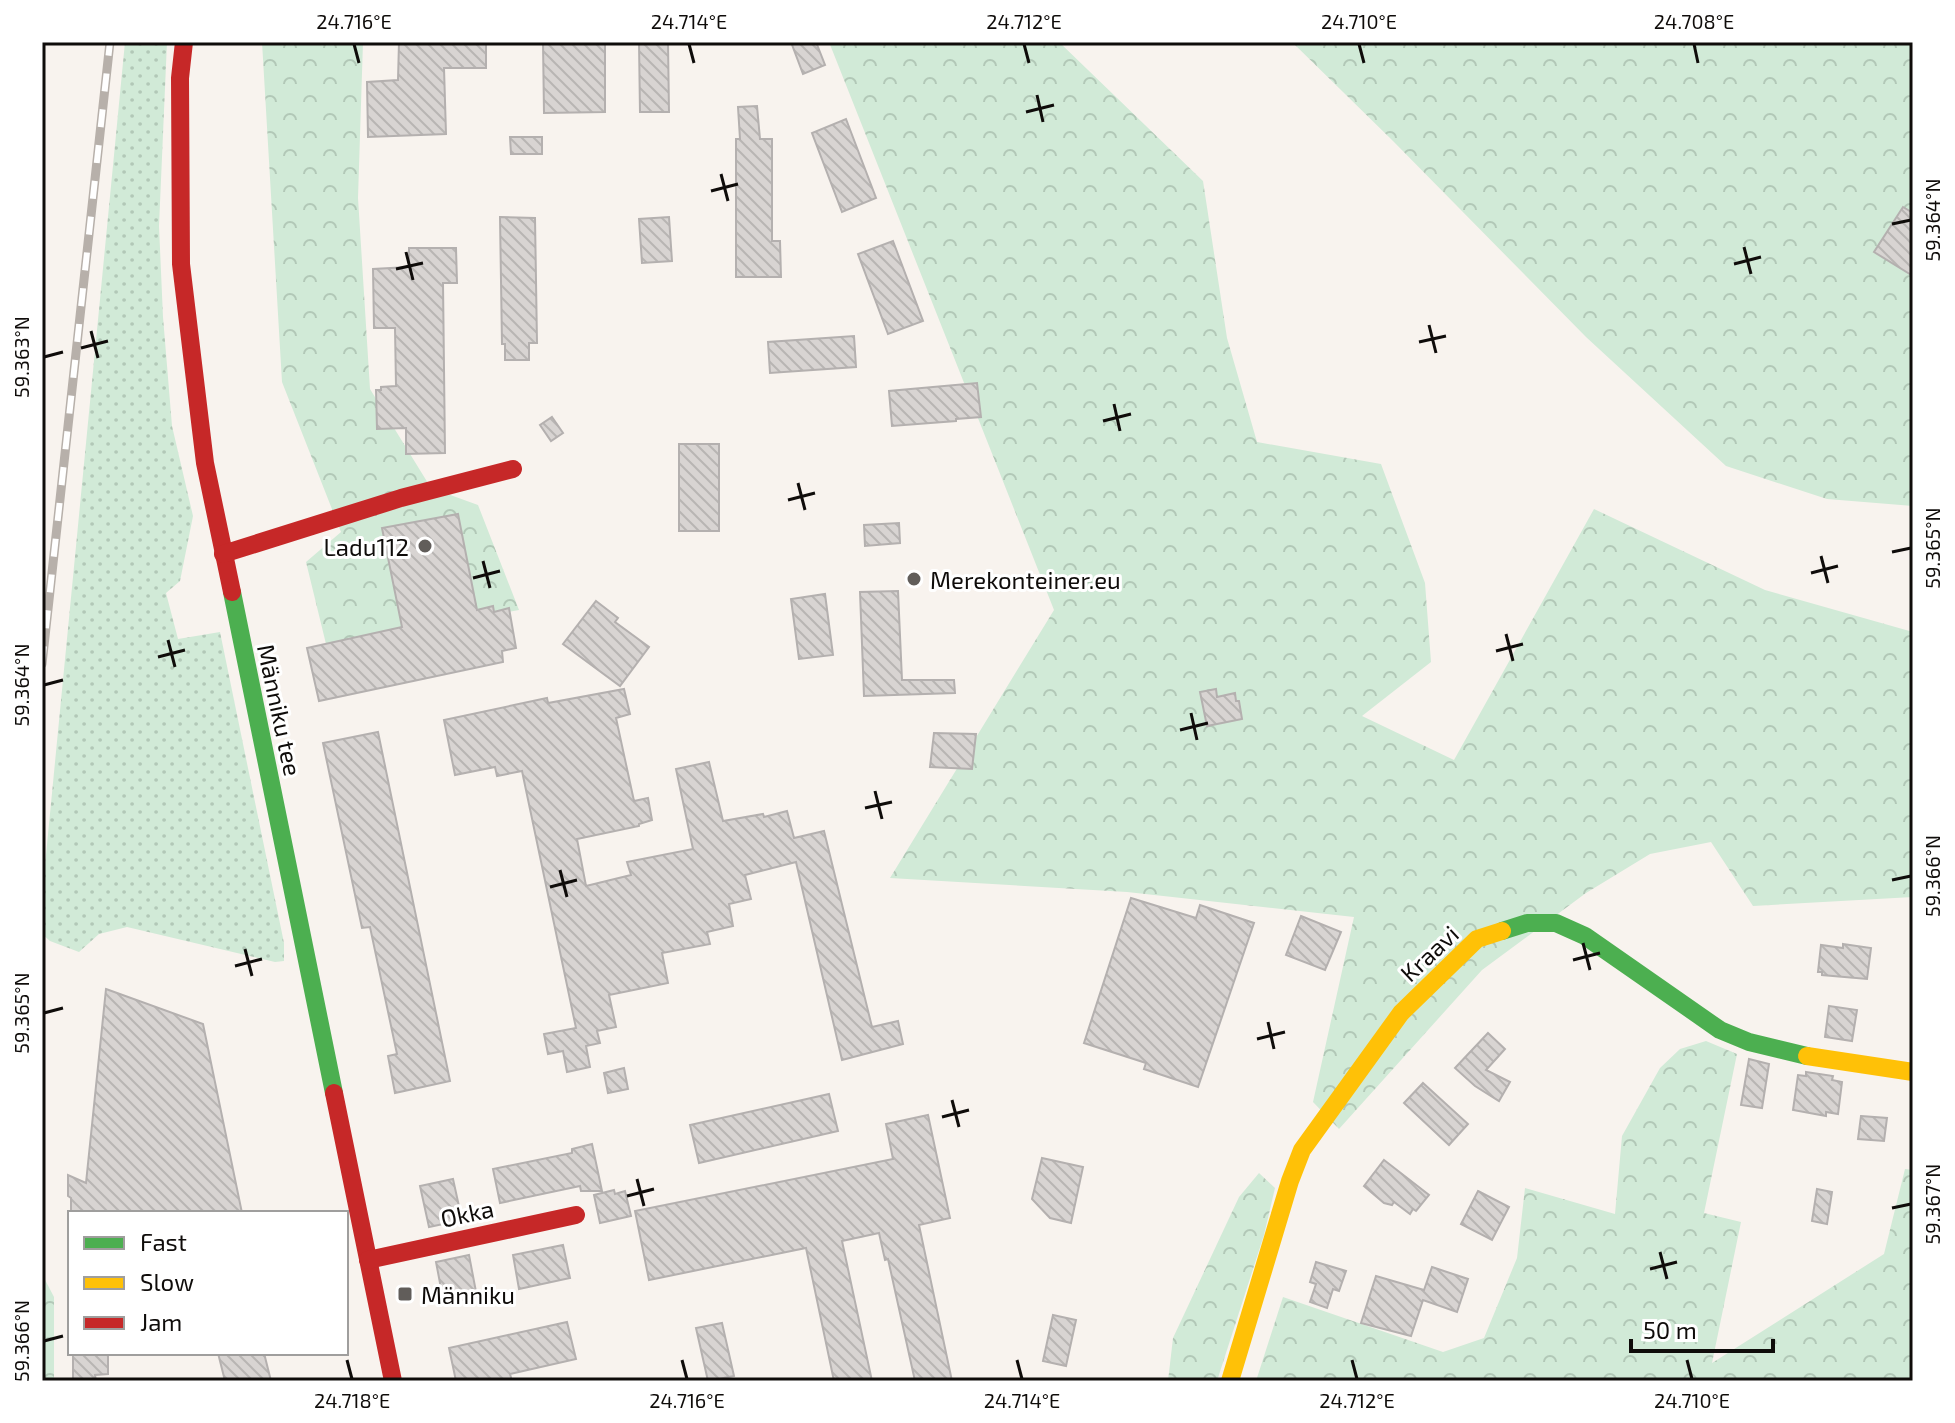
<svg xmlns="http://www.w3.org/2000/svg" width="1955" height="1423" viewBox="0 0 1955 1423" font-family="'Exo 2',sans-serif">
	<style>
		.green { fill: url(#green-dots) }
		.forest { fill: url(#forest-crowns) }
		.building { fill: url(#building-back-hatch); stroke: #b4b0af; stroke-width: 2 }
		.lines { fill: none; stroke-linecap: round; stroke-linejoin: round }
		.fast { stroke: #4caf50; stroke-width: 18 }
		.slow { stroke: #ffc107; stroke-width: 18 }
		.jam { stroke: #c62828; stroke-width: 18 }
		.rail-casing { stroke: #b7b0aa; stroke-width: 9 }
		.rail { stroke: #fff; stroke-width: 6; stroke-dasharray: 18; stroke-linecap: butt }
		.ticks { fill: none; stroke: #0f0c0a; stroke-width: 3 }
		.poi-dot { fill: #615d5a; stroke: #fff; stroke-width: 3 }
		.labels { text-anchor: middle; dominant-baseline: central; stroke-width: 6; stroke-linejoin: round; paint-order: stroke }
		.poi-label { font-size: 24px; fill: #0f0c0a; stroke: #fff; text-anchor: start }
		.street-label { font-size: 24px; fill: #0f0c0a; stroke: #fff }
		.neatline { fill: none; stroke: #0f0c0a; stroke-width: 3 }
		.ticks-label { font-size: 20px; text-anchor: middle; fill: #0f0c0a }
	</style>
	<defs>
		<pattern id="green-dots" width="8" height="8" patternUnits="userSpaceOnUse" patternTransform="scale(2)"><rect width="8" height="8" fill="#d1ead7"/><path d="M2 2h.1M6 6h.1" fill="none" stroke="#b2c8b7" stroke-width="1.8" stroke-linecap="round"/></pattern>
		<pattern id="forest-crowns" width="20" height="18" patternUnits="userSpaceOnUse" patternTransform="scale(2)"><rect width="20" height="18" fill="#d1ead7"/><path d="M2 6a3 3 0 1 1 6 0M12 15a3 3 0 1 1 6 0" fill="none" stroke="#b2c8b7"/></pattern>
		<pattern id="building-back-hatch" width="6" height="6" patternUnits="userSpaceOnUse" patternTransform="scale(2)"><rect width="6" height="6" fill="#d8d4d2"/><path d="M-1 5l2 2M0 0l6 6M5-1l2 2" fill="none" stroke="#b8b5b3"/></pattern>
	</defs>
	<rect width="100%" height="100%" fill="#f8f3ee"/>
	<path class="green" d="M125 42H167L159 226 163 317 172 426 193 516 180 581 166 593 178 639 220 632 284 943V961L275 962 127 927 99 934 79 952 50 941 42 934V896Z"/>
	<g class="forest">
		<path d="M262 42H363L358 198 370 389 431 488 478 505 519 610 326 644 306 562 341 532 282 382Z"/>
		<path d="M829 42H1059L1203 181 1227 338 1257 442 1381 464 1425 583 1431 662 1362 716 1454 760 1594 509 1765 590 1913 632V897L1753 906 1711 842 1650 854 1586 893 1482 970 1339 1129 1313 1102 1354 917 1127 892 890 878 1054 610Z"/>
		<path d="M1292 42H1913V506L1827 499 1726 466 1586 337 1393 141Z"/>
		<path d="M1706 1041 1737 1054 1704 1213 1741 1222 1712 1363 1884 1254 1905 1169 1913 1170V1381H1256L1283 1297 1443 1352 1484 1338 1517 1258 1525 1188 1615 1214 1622 1136 1660 1068 1680 1049Z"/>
		<path d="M1259 1173 1275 1188 1264 1235 1217 1381H1168L1173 1338 1239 1197Z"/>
		<path d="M42 1274 54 1297V1381H42Z"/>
	</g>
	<g class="building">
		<path d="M399 42H486V68H444L446 134 368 137 367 82 398 80Z"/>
		<path d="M543 42H605V112L544 113Z"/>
		<path d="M639 42H668L669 112H640Z"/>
		<path d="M791 42H816L825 65 803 74Z"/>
		<path d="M757 106 760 139H772V241H780L781 277H736V139H740L738 107Z"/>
		<path d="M846 119 876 198 842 212 812 133Z"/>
		<path d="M510 137H542V154H511Z"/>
		<path d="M1903 207 1913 213V276L1874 252Z"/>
		<path d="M500 217 535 218 537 343H529V360H505V344H502Z"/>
		<path d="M669 217 672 261 642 263 639 219Z"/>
		<path d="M893 241 923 321 888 334 858 254Z"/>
		<path d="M409 248H456L457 283H443L445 453 406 454V428L377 429 376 390H381V387L396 386 395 328H374L373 269 409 267Z"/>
		<path d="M854 336 856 367 770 373 768 342Z"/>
		<path d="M977 383 981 417 956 419V421L892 426 889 391Z"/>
		<path d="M552 417 563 433 551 441 540 425Z"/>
		<rect x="679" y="444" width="40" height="87"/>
		<path d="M458 514 477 610 493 606 494 612 509 608 516 648 502 651 503 662 319 701 307 648 402 627 382 528Z"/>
		<path d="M899 523 900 543 865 546 864 525Z"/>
		<path d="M898 591 902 680H954L955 693 864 696 860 592Z"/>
		<path d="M825 594 833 655 799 659 791 599Z"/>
		<path d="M596 601 618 618 615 622 649 647 620 686 563 644Z"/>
		<path d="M624 689 630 714 616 718 634 801 648 798 652 820 639 824V826L577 839 586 886 631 875 627 862 693 849 676 769 709 762 723 821 763 814 764 817 787 811 794 838 824 831 872 1027 898 1021 903 1044 842 1060 796 862 745 875 751 899 729 904 733 926 707 932 710 944 662 953 668 983 609 995 616 1027 597 1031 600 1043 586 1046 590 1067 567 1072 563 1051 548 1054 544 1034 576 1028 522 771 497 776 495 767 455 775 444 720 547 698 548 703Z"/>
		<path d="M1216 689 1217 697 1235 693 1236 701H1239L1242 719 1207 726 1200 692Z"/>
		<path d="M378 732 450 1081 395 1093 388 1056 397 1054 370 927 362 928 323 743Z"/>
		<path d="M934 733 976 734 972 769 930 767Z"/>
		<path d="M1131 898 1196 918 1200 905 1254 923 1198 1087 1144 1069 1146 1063 1084 1043Z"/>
		<path d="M1301 916 1341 932 1325 970 1286 955Z"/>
		<path d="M1843 944 1871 948 1867 979 1822 975V972H1818L1821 945 1843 948Z"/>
		<path d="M106 989 203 1024 242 1213H71V1198L68 1196V1175L86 1183Z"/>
		<path d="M1829 1006 1857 1010 1852 1041 1825 1037Z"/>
		<path d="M1488 1033 1505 1049 1486 1070 1510 1082 1499 1101 1475 1086 1455 1068Z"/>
		<path d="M1749 1059 1769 1064 1762 1108 1741 1105Z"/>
		<path d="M624 1068 628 1089 608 1093 604 1073Z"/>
		<path d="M1806 1072 1833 1076 1832 1080 1842 1082 1838 1114 1826 1112V1116L1793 1110 1798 1075 1806 1076Z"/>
		<path d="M1423 1083 1468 1124 1449 1145 1404 1103Z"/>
		<path d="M829 1094 838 1131 699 1163 690 1125Z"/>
		<path d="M928 1115 950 1218 919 1225 952 1381H915L888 1259 885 1260 879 1233 842 1241 872 1381H834L806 1248 649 1280 635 1211 893 1159 886 1124Z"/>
		<path d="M1861 1116 1887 1118 1884 1141 1858 1139Z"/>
		<path d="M592 1144 602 1191H581L580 1186 500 1203 493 1169 572 1153V1149Z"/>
		<path d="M1042 1158 1083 1167 1071 1223 1050 1218 1032 1199Z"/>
		<path d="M1384 1160 1429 1195 1416 1211 1413 1209 1410 1214 1394 1202 1392 1205 1384 1203 1364 1186Z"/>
		<path d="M453 1179 462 1220 429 1227 420 1186Z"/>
		<path d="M1817 1189 1832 1192 1827 1224 1812 1221Z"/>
		<path d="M614 1190 615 1194 625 1191 631 1216 600 1223 594 1195Z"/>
		<path d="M1478 1191 1509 1207 1492 1240 1461 1224Z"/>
		<path d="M563 1245 570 1278 519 1289 513 1255Z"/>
		<path d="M469 1255 477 1297 444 1304 436 1262Z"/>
		<path d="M1316 1262 1346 1271 1339 1291 1333 1289 1327 1308 1310 1302 1316 1284 1310 1282Z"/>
		<path d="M1432 1267 1468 1279 1457 1312 1423 1300 1411 1336 1361 1323 1376 1276 1424 1290Z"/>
		<path d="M1053 1315 1076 1320 1066 1366 1043 1361Z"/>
		<path d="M567 1322 576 1359 510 1374 512 1381H456L449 1348Z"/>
		<path d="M722 1323 734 1376 708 1381 696 1328Z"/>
		<path d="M73 1353H108V1374L95 1375 96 1381H73Z"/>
		<path d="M218 1353H264L271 1381H225Z"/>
	</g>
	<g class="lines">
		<g class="fast">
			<path d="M232 592 334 1093"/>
			<path d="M1502 931 1527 923H1556L1585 936 1720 1030 1749 1042 1807 1056"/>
		</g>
		<g class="slow">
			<path d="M1807 1056 1913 1072"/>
			<path d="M1230 1381 1290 1181 1302 1150 1401 1013 1477 939 1502 931"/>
		</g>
		<g class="jam">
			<path d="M184 42 180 78 181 264 205 463 232 592"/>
			<path d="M223 554 401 498 513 469"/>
			<path d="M334 1093 393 1381"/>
			<path d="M368 1260 576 1215"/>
		</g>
		<defs>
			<path id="rail" d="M42 664 110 42"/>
		</defs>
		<use href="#rail" class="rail-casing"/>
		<use href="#rail" class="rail"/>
	</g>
	<path class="ticks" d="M354 44 359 63M689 44 694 63M1024 44 1029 63M1359 44 1364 63M1694 44 1698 63M1037 95 1043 122M1026 112 1054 105M721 174 728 201M711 191 738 184M1892 224 1911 220M1744 247 1751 274M406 252 413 280M1734 264 1761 257M396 269 423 263M1429 325 1436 353M91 331 98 358M1419 342 1446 336M81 348 108 341M44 357 63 352M1114 404 1120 431M1103 421 1131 414M798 483 805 510M788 500 815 493M1892 552 1911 548M1821 556 1828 583M483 561 490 588M1811 573 1838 566M473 578 500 571M1506 634 1513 661M168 640 175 667M1496 651 1523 644M158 657 185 650M44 685 63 680M1191 713 1197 740M1180 730 1208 723M875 791 882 819M865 808 892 802M560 870 567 897M1892 880 1911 876M550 887 577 880M1583 943 1590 970M245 949 252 976M1573 960 1600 953M235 966 262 959M44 1013 63 1008M1268 1022 1274 1049M1257 1039 1285 1032M952 1100 959 1127M942 1117 969 1110M637 1179 644 1206M627 1196 654 1189M1892 1208 1911 1204M1660 1252 1667 1279M1650 1269 1677 1262M44 1341 63 1336M347 1360 352 1379M682 1360 687 1379M1017 1360 1022 1379M1352 1360 1357 1379M1687 1360 1692 1379"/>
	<g class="poi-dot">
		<circle cx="425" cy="546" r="8"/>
		<circle cx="914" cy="579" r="8"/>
		<rect x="397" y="1286" width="16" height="16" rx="4"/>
	</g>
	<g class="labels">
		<g class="poi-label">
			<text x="409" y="546" text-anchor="end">Ladu112</text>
			<text x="930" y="579">Merekonteiner.eu</text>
			<text x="421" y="1294">Männiku</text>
		</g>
		<g class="street-label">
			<text transform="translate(280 710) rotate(78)">Männiku tee</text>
			<text transform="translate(1429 953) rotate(-43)">Kraavi</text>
			<text transform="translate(467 1213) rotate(-12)">Okka</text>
		</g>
	</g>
	<rect width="1955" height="1423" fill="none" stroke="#ffffff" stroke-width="88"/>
	<rect x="68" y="1211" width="280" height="144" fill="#ffffff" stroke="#9f9e9d" stroke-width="2"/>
	<rect x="84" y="1237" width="40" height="12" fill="#4caf50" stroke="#9f9e9d" stroke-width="2"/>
	<text x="140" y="1251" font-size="24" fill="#0f0c0a">Fast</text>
	<rect x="84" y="1277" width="40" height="12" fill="#ffc107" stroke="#9f9e9d" stroke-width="2"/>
	<text x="140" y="1291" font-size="24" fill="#0f0c0a">Slow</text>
	<rect x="84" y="1317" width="40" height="12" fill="#c62828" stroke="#9f9e9d" stroke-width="2"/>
	<text x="140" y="1331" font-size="24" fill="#0f0c0a">Jam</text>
	<path d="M1631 1339v12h142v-12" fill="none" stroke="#0f0c0a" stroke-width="4"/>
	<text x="1643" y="1339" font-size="24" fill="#0f0c0a" stroke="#ffffff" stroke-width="6" paint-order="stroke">50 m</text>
	<rect x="44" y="44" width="1867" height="1335" class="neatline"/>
	<g class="ticks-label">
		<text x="354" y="29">24.716°E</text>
		<text x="689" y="29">24.714°E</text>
		<text x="1024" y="29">24.712°E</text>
		<text x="1359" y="29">24.710°E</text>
		<text x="1694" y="29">24.708°E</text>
		<text transform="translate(1933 220) rotate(-90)" y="7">59.364°N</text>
		<text transform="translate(22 357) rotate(-90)" y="7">59.363°N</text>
		<text transform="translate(1933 548) rotate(-90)" y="7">59.365°N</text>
		<text transform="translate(22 685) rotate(-90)" y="7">59.364°N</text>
		<text transform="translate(1933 876) rotate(-90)" y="7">59.366°N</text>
		<text transform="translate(22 1013) rotate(-90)" y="7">59.365°N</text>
		<text transform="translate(1933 1204) rotate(-90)" y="7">59.367°N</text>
		<text transform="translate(22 1341) rotate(-90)" y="7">59.366°N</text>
		<text x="352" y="1408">24.718°E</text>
		<text x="687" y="1408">24.716°E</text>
		<text x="1022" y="1408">24.714°E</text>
		<text x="1357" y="1408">24.712°E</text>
		<text x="1692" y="1408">24.710°E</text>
	</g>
</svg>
